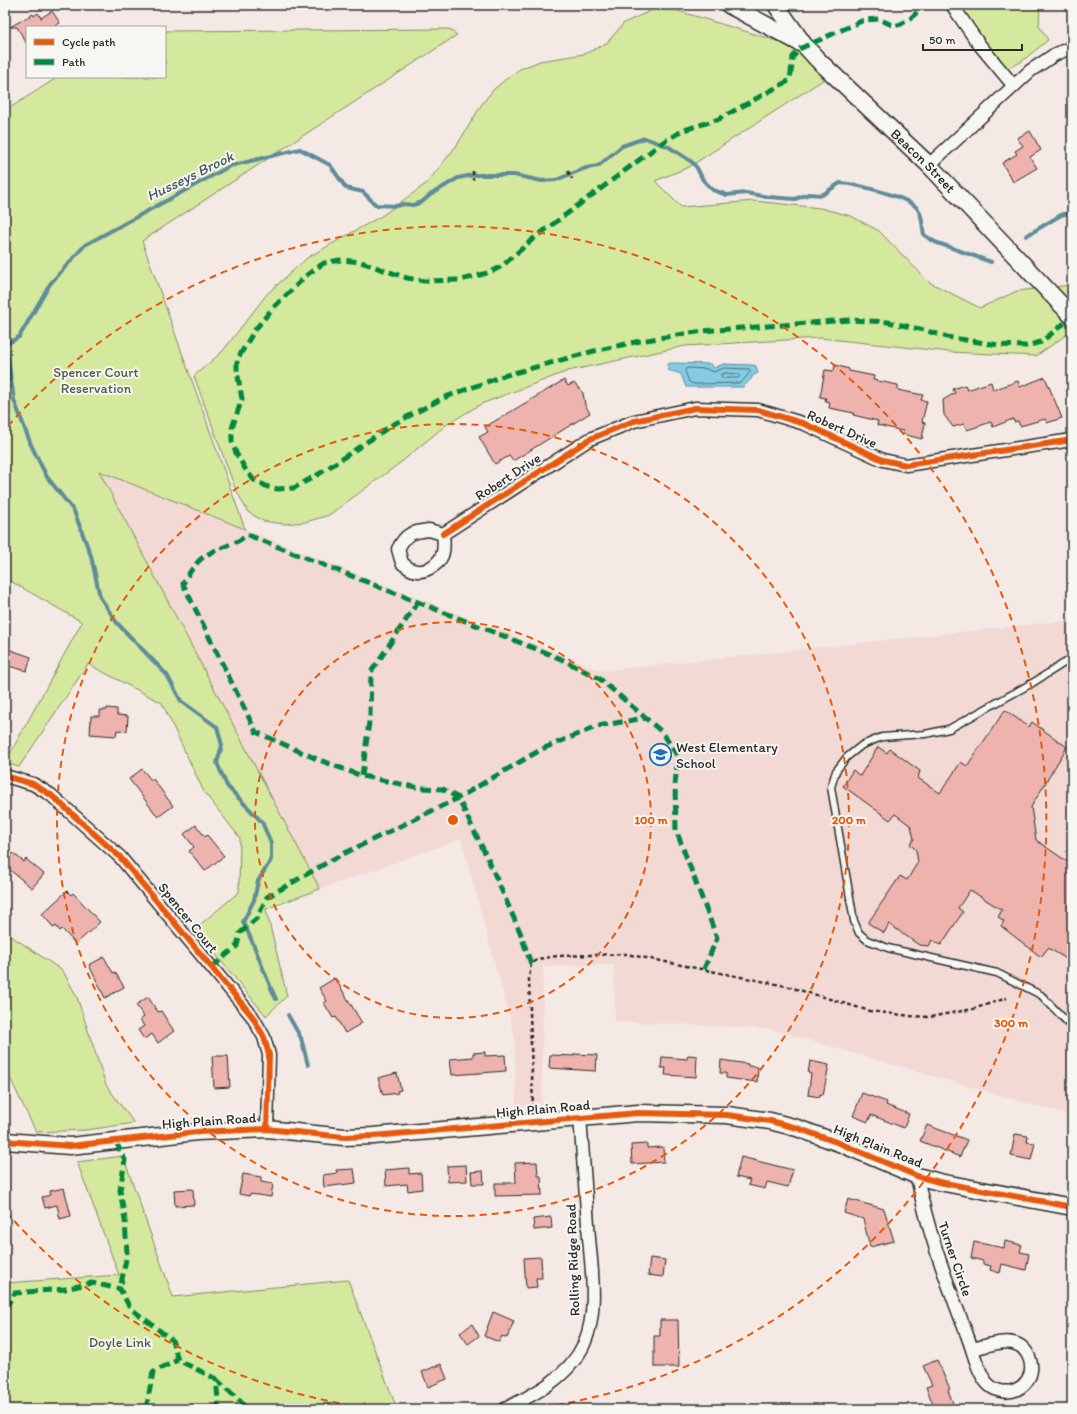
<svg xmlns="http://www.w3.org/2000/svg" width="1077" height="1414" viewBox="0 0 1077 1414" font-family="Itim,sans-serif">
	<style>
		.built { fill: #f2d9d4 }
		.green { fill: #d4e99d; stroke: #808a64 }
		.water { fill: #83cce4; stroke: #608c9a }
		.lines { fill: none; stroke-linecap: round; stroke-linejoin: round }
		.shore { stroke: #4e6b75; stroke-width: 1 }
		.stream { stroke: #608c9a; stroke-width: 4 }
		.building { fill: #eeb3ad; stroke: #2b2b2b }
		.lane-casing { stroke: #2b2b2b; stroke-width: 9 }
		.street-casing { stroke: #2b2b2b; stroke-width: 15 }
		.secondary-casing { stroke: #2b2b2b; stroke-width: 19 }
		.path { stroke: #2b2b2b; stroke-width: 2.5; stroke-dasharray: 4 3; stroke-linecap: butt }
		.lane { stroke: #f6f6f2; stroke-width: 6 }
		.street { stroke: #f6f6f2; stroke-width: 12 }
		.secondary { stroke: #f6f6f2; stroke-width: 16 }
		.quiet { stroke: #00873e; stroke-width: 5; stroke-dasharray: 10 5; stroke-linecap: butt }
		.cycleway-casing { stroke: #f6f6f2; stroke-width: 8 }
		.cycleway { stroke: #e8590c; stroke-width: 6 }
		.ring { fill: none; stroke: #e8590c; stroke-width: 2; stroke-dasharray: 7 5 }
		.labels { text-anchor: middle; dominant-baseline: central; stroke-width: 4; stroke-linejoin: round; paint-order: stroke }
		.street-label { font-size: 14px; fill: #2b2b2b; stroke: #f6f6f2 }
		.park-label { font-size: 14px; fill: #555a48; stroke: #f6f6f2 }
		.poi-label { font-size: 14px; fill: #2b2b2b; stroke: #f6f6f2; text-anchor: start }
		.water-label { font-size: 15px; font-style: italic; fill: #455b62; stroke: #f6f6f2 }
		.centre { fill: #e8590c; stroke: #f6f6f2; stroke-width: 2 }
		.ring-label { font-size: 12px; text-anchor: middle; font-weight: bold; fill: #e8590c; stroke: #f6f6f2; stroke-width: 4; stroke-linejoin: round; paint-order: stroke }
	</style>
	<rect width="100%" height="100%" fill="#f4e9e4"/>
	<filter id="ink" filterUnits="userSpaceOnUse"><feTurbulence type="fractalNoise" baseFrequency=".025" numOctaves="2"/><feDisplacementMap in="SourceGraphic" scale="8" xChannelSelector="R" yChannelSelector="G"/><feConvolveMatrix kernelMatrix="1 2 1 2 8 2 1 2 1" color-interpolation-filters="sRGB"/></filter>
	<g filter="url(#ink)">
		<path class="built" d="M99 471 602 671 1072 620V1116L770 1029 615 1021 614 965 543 966 542 1104 516 1106 515 1037 461 839 320 889Z"/>
		<g class="green">
			<path d="M957 5H1040L1039 26 1048 40 1021 62 1008 68 997 61Z"/>
			<path d="M652 10H675L787 44 805 57 823 80 689 167 655 181 681 207 754 201 820 208 851 216 879 231 929 282 980 308 1017 291 1072 285V331L1036 356 950 352 820 338 685 346 568 371 481 404 446 425 400 463 329 515 306 522 284 524 263 521 248 512 235 488 194 376 222 352 267 294 307 258 383 215 427 183 457 145 482 104 493 90 506 79 520 69 540 61 584 54 606 44 624 23Z"/>
			<path d="M449 29 457 35 142 241 245 529 99 471 320 889 266 909 287 996 266 1016 195 929 239 892 240 838 204 792 162 703 88 664 19 767 5 763 82 622 5 578V111L58 77H165V31Z"/>
			<path d="M5 932 63 971 77 997 106 1085 134 1123 87 1130 36 1132 10 1078 5 1053Z"/>
			<path d="M123 1156 173 1297 348 1280 397 1409H5V1283L119 1275 77 1162Z"/>
		</g>
		<path class="water" d="M671 363 711 364 714 368 723 364 753 365 756 366 758 373 752 376V378L743 387H686L681 374 668 370V364Z"/>
		<g class="lines">
			<g class="shore">
				<path d="M687 368 707 369 713 372 724 368 749 369 751 371 741 383 694 384 689 382 685 371Z"/>
				<path d="M725 373 738 374 740 376 738 378H722L721 375Z"/>
			</g>
			<g class="stream">
				<path d="M1026 236 1061 215 1072 212"/>
				<path d="M5 345 19 337 50 284 85 245 230 166 300 149 330 165 346 188 363 192 376 205 396 206 404 204 413 205 422 202 430 195 458 178 473 175H514L542 181 556 180 586 168 598 166 622 146 645 138 669 147 692 162 697 168 703 180 713 190 727 195 746 193 768 197 795 199 809 194 822 195 840 183C856 184 906 196 917 208 923 214 922 227 924 235L935 242 991 262"/>
				<path d="M6 345 14 400 31 445 47 477 74 511 91 556 100 597 117 623 167 675 181 701 217 727 222 745 217 763 227 786 262 822 271 843V860L258 881 254 900 243 922C256 947 264 974 276 999"/>
				<path d="M288 1015 301 1038 308 1065"/>
			</g>
		</g>
		<g class="building">
			<path d="M52 11 60 23 53 27H27V44L17 27H10L33 14 34 16 38 13 41 18Z"/>
			<path d="M1030 131 1041 150 1030 157 1037 168 1013 182 1002 163 1017 154 1015 151 1023 146 1017 138Z"/>
			<path d="M835 365 849 369V371L874 376 873 380 898 385V390L923 395 921 400 927 401 922 422 925 423 922 439 902 434 903 431 877 425 878 421 853 415 854 413 829 408 830 402 825 401 826 398 820 397 825 370 834 371Z"/>
			<path d="M1045 377 1062 418 1047 423 1045 419 1020 426 1018 421 1014 422 1013 419 993 427 991 422 967 430 964 424 953 427 944 415 943 400 955 393 953 389 965 385 967 390 991 382 993 390 1018 381 1020 387Z"/>
			<path d="M564 380 568 386 574 383 583 393 585 405 590 413 513 461 509 456 495 464 479 437 488 432 485 427Z"/>
			<path d="M5 648 31 657 27 671 5 665Z"/>
			<path d="M107 708 117 709V715L128 716 127 731 117 730 116 736 90 734 91 716H100V710H107Z"/>
			<path d="M1005 710 1029 727 1032 722 1067 747 1031 807 1036 840 1072 865V962L1048 948 1041 957 1001 926 1004 921 998 917 1002 910 970 890 958 908 963 912 941 945 932 940 929 946 919 945 889 924 884 933 868 923 900 876 907 880 918 862 916 850 910 844 914 839 911 826 895 814 890 820 843 786 853 770 860 776 878 747 887 753 890 749 920 771 918 778 940 793 961 762 967 766Z"/>
			<path d="M142 769 151 780 153 779 173 806 158 817 129 779Z"/>
			<path d="M196 825 205 837 207 835 224 856 205 871 189 851 194 847 184 834Z"/>
			<path d="M13 853 24 862 26 859 44 874 32 888 5 866V863Z"/>
			<path d="M67 891 71 895 73 893 100 922 76 944 62 929 60 931 56 926 54 928 42 914Z"/>
			<path d="M104 957 113 973 115 972 124 987 105 998 89 965Z"/>
			<path d="M335 978 362 1023 345 1033 336 1017 333 1018 324 1003 327 1001 319 988Z"/>
			<path d="M148 997 158 1012 161 1011 174 1031 158 1043 152 1034 144 1039 138 1030 144 1026 140 1020 144 1017 136 1005Z"/>
			<path d="M485 1052V1056L505 1055 506 1071 452 1075 450 1059 473 1057V1053Z"/>
			<path d="M574 1054 597 1055 596 1071 549 1068 550 1055 574 1056Z"/>
			<path d="M688 1055 697 1056 696 1077 665 1075 666 1068H661L662 1057 687 1059Z"/>
			<path d="M212 1056H228L230 1087 214 1088Z"/>
			<path d="M721 1060 748 1064V1066L758 1067 757 1082 726 1078V1073H720Z"/>
			<path d="M810 1061 829 1065 823 1095 820 1094V1097L808 1095 811 1074 808 1073Z"/>
			<path d="M397 1073 401 1090 397 1091 398 1093 383 1095 378 1078Z"/>
			<path d="M862 1093 887 1102 886 1105 909 1114 904 1128 871 1115 868 1122 853 1116Z"/>
			<path d="M927 1125 967 1140 960 1157 920 1141Z"/>
			<path d="M1015 1134 1028 1136 1027 1142 1035 1143 1031 1160 1011 1156Z"/>
			<path d="M647 1144V1148L663 1147 664 1162 632 1164 631 1145Z"/>
			<path d="M741 1157 793 1170 788 1187 767 1182 765 1189 748 1185 750 1180 736 1177Z"/>
			<path d="M537 1162 538 1176H541L542 1195 495 1196V1183H516L515 1163Z"/>
			<path d="M466 1165 467 1181 448 1182 447 1166Z"/>
			<path d="M409 1168V1174L421 1173 422 1189 408 1191 407 1184 386 1186 385 1170Z"/>
			<path d="M354 1169 356 1183 324 1187 323 1175 337 1173 336 1170Z"/>
			<path d="M483 1171 484 1184H472L471 1172Z"/>
			<path d="M243 1174 261 1177V1182L273 1184 271 1197 250 1194 249 1196 239 1194Z"/>
			<path d="M64 1188 71 1216 60 1219 57 1205 45 1208 42 1197 51 1195 50 1191Z"/>
			<path d="M193 1189 194 1205 175 1206 174 1190Z"/>
			<path d="M848 1199 884 1209 894 1241 870 1247 863 1219 844 1213Z"/>
			<path d="M551 1217 552 1228 534 1230 533 1219Z"/>
			<path d="M1005 1241 1022 1245 1020 1252 1029 1254 1026 1270 1002 1264 1000 1273 990 1270 991 1266 983 1264V1261L971 1258 974 1242 1004 1248Z"/>
			<path d="M541 1257 542 1278H536L537 1287 526 1288 524 1258Z"/>
			<path d="M650 1258 665 1260 663 1277 648 1275Z"/>
			<path d="M493 1312 514 1321 507 1338 502 1336 499 1342 484 1336Z"/>
			<path d="M660 1320H678L679 1367H654V1336H660Z"/>
			<path d="M472 1324 479 1336 468 1344 460 1333Z"/>
			<path d="M937 1360 950 1389 948 1390 954 1406 946 1409H935L926 1387 932 1385 923 1366Z"/>
			<path d="M441 1364 447 1379 428 1387 422 1372Z"/>
		</g>
		<g class="lines">
			<defs>
				<path id="lane" d="M1072 658 1034 682 949 729 925 734 882 737 862 745 847 757 836 771 831 787 854 921 859 933 867 940 888 948 997 973 1041 995 1072 1027"/>
				<g id="street">
					<path d="M952 5 978 43 1013 85"/>
					<path d="M929 165 1030 71 1054 55 1072 47"/>
					<path d="M429 530 443 534C445 551 444 561 428 569 424 571 418 572 413 570 409 569 405 565 402 563L398 549C406 533 412 532 429 530Z"/>
					<path d="M443 534 590 439 634 421 695 408 758 410 805 424 883 460 906 465 1072 440"/>
					<path d="M5 776 33 784 51 795 120 857 252 1016 264 1037 269 1055 267 1129"/>
					<path d="M917 1176C927 1231 947 1282 967 1335 973 1350 977 1371 987 1383 993 1390 1003 1393 1012 1391 1020 1389 1027 1383 1030 1375 1032 1369 1031 1361 1028 1355 1017 1333 990 1345 973 1349"/>
					<path d="M505 1409C535 1394 569 1377 584 1344 600 1308 590 1262 588 1224 585 1188 583 1153 580 1117"/>
				</g>
				<g id="secondary">
					<path d="M729 5 800 43"/>
					<path id="s1" d="M776 5 805 46 818 60 929 165 1072 316"/>
					<path d="M5 1141 70 1146 197 1132 267 1129 344 1137 373 1136 638 1113 727 1115 770 1121 797 1128 839 1143 917 1176 939 1182 1072 1207"/>
				</g>
			</defs>
			<use href="#lane" class="lane-casing"/>
			<use href="#street" class="street-casing"/>
			<use href="#secondary" class="secondary-casing"/>
			<g class="path">
				<path d="M473 171V180"/>
				<path d="M568 171 572 179"/>
				<path d="M533 1108 529 979 531 964 538 959 557 956 626 954 786 986 870 1011 910 1016 930 1017 973 1009 1007 998"/>
			</g>
			<use href="#lane" class="lane"/>
			<use href="#street" class="street"/>
			<use href="#secondary" class="secondary"/>
			<g class="quiet">
				<path d="M930 5 921 8 910 19 901 24 894 26 879 19 864 20 799 49 793 57 790 80 719 119 684 130 666 140 533 239 502 266 491 272 461 280 424 281 407 278 361 262 340 260 324 263 308 274 272 309 254 331 237 360V371L242 399 232 428V441L236 453 247 472 254 480 268 487 278 489 294 488 319 474 392 425 443 398 503 376 594 351 640 341 703 331 849 320 888 322 924 330 947 337 998 345 1026 346 1041 342 1072 317"/>
				<path d="M362 776 370 714 371 672 418 602"/>
				<path d="M531 964 520 932 487 857 458 798 443 789 420 788 362 776 317 759 256 732 183 584C200 552 207 555 238 541 242 539 244 536 248 535L559 658 600 679 663 733 678 757 675 784 676 830 717 938 704 969"/>
				<path d="M212 967 237 946 240 933 257 918 267 897 335 858 458 798 542 749 598 726 645 718"/>
				<path d="M116 1142 125 1160 120 1190 125 1220 127 1254 120 1289"/>
				<path d="M5 1308 15 1293 65 1289 92 1283 120 1289 130 1308 172 1340 178 1360 216 1379 219 1409"/>
				<path d="M216 1379 242 1403 246 1409"/>
				<path d="M146 1409 153 1372 178 1360"/>
			</g>
			<defs>
				<g id="cycleway">
					<path d="M443 534 590 439 634 421 695 408 758 410 805 424 883 460 906 465 1072 440"/>
					<path d="M5 776 33 784 51 795 120 857 252 1016 264 1037 269 1055 267 1129"/>
					<path d="M5 1141 70 1146 197 1132 267 1129 344 1137 373 1136 638 1113 727 1115 770 1121 797 1128 839 1143 917 1176 939 1182 1072 1207"/>
				</g>
			</defs>
			<use href="#cycleway" class="cycleway-casing"/>
			<use href="#cycleway" class="cycleway"/>
		</g>
	</g>
	<g class="ring">
		<circle cx="453" cy="820" r="198"/>
		<circle cx="453" cy="820" r="396"/>
		<path d="M375 1409A594 594 0 0 1 8 1214M8 426A594 594 0 1 1 531 1409"/>
	</g>
	<defs>
		<symbol id="school-ring" viewBox="-11 -11 22 22"><circle r="9.5" fill="#f6f6f2" stroke="#1f6fb2" stroke-width="1.5"/><path d="M0-5L7-2L0 1L-7-2ZM-4 1L0 2.5L4 1V4Q0 6-4 4Z" fill="#1f6fb2"/></symbol>
	</defs>
	<g fill-rule="evenodd">
		<use href="#school-ring" x="648" y="742" width="25" height="25"/>
	</g>
	<g class="labels">
		<g class="street-label">
			<text stroke="none"><textPath href="#s1" startOffset="215">Beacon Street</textPath></text>
			<text transform="translate(842 429) rotate(24)">Robert Drive</text>
			<text transform="translate(508 477) rotate(-33)">Robert Drive</text>
			<text transform="translate(188 918) rotate(51)">Spencer Court</text>
			<text transform="translate(543 1109) rotate(-5)">High Plain Road</text>
			<text transform="translate(209 1121) rotate(-4)">High Plain Road</text>
			<text transform="translate(878 1146) rotate(22)">High Plain Road</text>
			<text transform="translate(955 1259) rotate(71)">Turner Circle</text>
			<text transform="translate(573 1260) rotate(-92)">Rolling Ridge Road</text>
		</g>
		<g class="park-label">
			<text x="96" y="372">Spencer Court<tspan x="96" dy="16">Reservation</tspan></text>
			<text x="120" y="1342">Doyle Link</text>
		</g>
		<g class="poi-label">
			<text x="676" y="747">West Elementary<tspan x="676" dy="16">School</tspan></text>
		</g>
		<g class="water-label">
			<text transform="translate(190 176) rotate(-26)">Husseys Brook</text>
		</g>
	</g>
	<circle cx="453" cy="820" r="6" class="centre"/>
	<g class="ring-label">
		<text x="651" y="824">100 m</text>
		<text x="849" y="824">200 m</text>
		<text x="1011" y="1027">300 m</text>
	</g>
	<rect width="1077" height="1414" fill="none" stroke="#f6f6f2" stroke-width="20"/>
	<rect x="10" y="10" width="1057" height="1394" fill="none" stroke="#2b2b2b" stroke-width="1.5" filter="url(#ink)"/>
	<rect x="26" y="26" width="140" height="52" fill="#f6f6f2" stroke="#a5a5a2"/>
	<rect x="34" y="39" width="20" height="6" fill="#e8590c" stroke="#a5a5a2"/>
	<text x="62" y="46" font-size="12" fill="#2b2b2b">Cycle path</text>
	<rect x="34" y="59" width="20" height="6" fill="#00873e" stroke="#a5a5a2"/>
	<text x="62" y="66" font-size="12" fill="#2b2b2b">Path</text>
	<path d="M923 44v6h99v-6" fill="none" stroke="#2b2b2b" stroke-width="2"/>
	<text x="929" y="44" font-size="12" fill="#2b2b2b" stroke="#f6f6f2" stroke-width="3" paint-order="stroke">50 m</text>
</svg>
